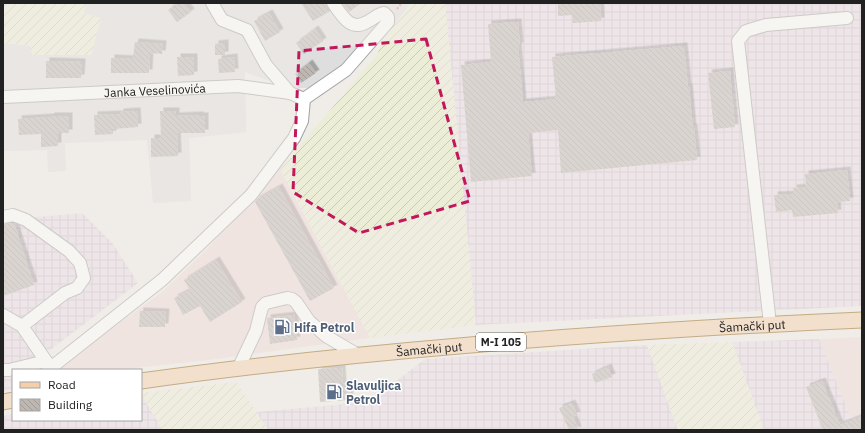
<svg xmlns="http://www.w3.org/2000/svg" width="865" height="433" viewBox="0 0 865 433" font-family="'IBM Plex Sans',sans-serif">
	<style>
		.residential { fill: #dfdede }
		.commercial { fill: #efd9da }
		.industrial { fill: url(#industrial-grid) }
		.farmland { fill: url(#farmland-furrows) }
		.building { fill: url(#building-back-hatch); filter: url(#shadow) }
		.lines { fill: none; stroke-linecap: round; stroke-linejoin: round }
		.minor-casing { stroke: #a2a2a2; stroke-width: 14 }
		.major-casing { stroke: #8f5d0e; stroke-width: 17 }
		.path { stroke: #ed817c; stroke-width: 2; stroke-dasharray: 2 2; stroke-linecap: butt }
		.minor { stroke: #fff; stroke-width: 12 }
		.major { stroke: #f4cfaa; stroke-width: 15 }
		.marked { fill: none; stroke: #c2185b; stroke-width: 3; stroke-dasharray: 8 5; stroke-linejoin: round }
		.labels { text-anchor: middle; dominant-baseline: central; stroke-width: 3; stroke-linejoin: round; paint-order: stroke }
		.shield { fill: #fff; stroke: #646464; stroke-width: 1 }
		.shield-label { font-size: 11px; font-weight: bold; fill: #212121 }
		.street-label { font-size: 12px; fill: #212121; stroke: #fff }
		.service-label { font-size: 12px; font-weight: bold; fill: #4e5e75; stroke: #fff; text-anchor: start }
	</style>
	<defs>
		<pattern id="industrial-grid" width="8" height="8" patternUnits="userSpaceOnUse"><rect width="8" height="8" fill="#e9dbe7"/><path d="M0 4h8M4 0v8" fill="none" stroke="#c8bcc6"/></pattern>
		<pattern id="farmland-furrows" width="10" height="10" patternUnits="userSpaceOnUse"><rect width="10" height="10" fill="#ecedd6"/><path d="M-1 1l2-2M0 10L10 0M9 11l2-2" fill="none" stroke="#cacbb7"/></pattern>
		<pattern id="building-back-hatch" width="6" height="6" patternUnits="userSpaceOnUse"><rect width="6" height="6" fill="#bdb6b1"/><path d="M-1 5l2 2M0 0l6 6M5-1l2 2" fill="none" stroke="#a29c98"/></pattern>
		<filter id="shadow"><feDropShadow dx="3.5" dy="-3.5" stdDeviation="0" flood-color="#0004"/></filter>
	</defs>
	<rect width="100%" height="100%" fill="#f0ede8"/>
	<path class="residential" d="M86 3H411L382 41 360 53 321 82 309 88H298L281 85 245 72 246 132 189 138 191 201 153 203 147 140 65 143 66 171 48 172 47 150 3 151V43L31 46 32 55H91L101 19 84 13Z"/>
	<g class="commercial">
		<path d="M280 169 370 338 209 360 117 370H63L60 366 162 292 206 250Z"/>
		<path d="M862 337V430H856L819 339Z"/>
	</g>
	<g class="industrial">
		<path d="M445 3H862V306L476 325Z"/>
		<path d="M82 213 113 244 138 283 37 360 13 370V390L3 391V220Z"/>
		<path d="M819 339 856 430H764L732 342Z"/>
		<path d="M647 345 678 430H268L256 412 369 402 425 359Z"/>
		<path d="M141 394 163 430H3V416L13 414V420H141Z"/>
	</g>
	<g class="farmland">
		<path d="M3 3H86L84 13 101 18 91 55H32L31 46 3 43Z"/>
		<path d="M411 3H445L476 325 370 338 280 169 377 55 382 41Z"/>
		<path d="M732 342 764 430H678L647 345Z"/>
		<path d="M236 382 268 430H163L141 394V393Z"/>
	</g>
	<g class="building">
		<path d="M178 3H184L191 12 177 22 168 10Z"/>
		<path d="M301 3H326L330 11 313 21Z"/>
		<path d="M342 3H361L349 12Z"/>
		<path d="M558 3H600L601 21 573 23 572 15 558 16Z"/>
		<path d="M269 13 280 32 265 41 254 21Z"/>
		<path d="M518 22 520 46H518L523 102 556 99 552 57 684 46 688 87H689L693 128H694L697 160 561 173 558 130 528 133 532 176 471 182 461 65 491 62 488 24Z"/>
		<path d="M315 29 323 41 304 54 296 43Z"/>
		<path d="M135 42 163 44 162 54 150 53 149 73H111V58L132 59V57H133Z"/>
		<path d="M225 43V55H215V44Z"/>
		<path d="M177 57H194V75L178 76Z"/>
		<path d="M234 57 235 72 219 73 218 59Z"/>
		<path d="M46 61 82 62 81 78H46Z"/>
		<path d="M309 63 316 73 301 83 295 74Z"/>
		<path d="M730 71 735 127 714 129 708 73Z"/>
		<path d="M137 111 138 127 113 129V134L95 135 94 115 120 114V112Z"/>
		<path d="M160 111H176V116L200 115V116H205V133H177L178 156 151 157V138H161Z"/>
		<path d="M51 116H69V133H58V146L41 147V134L19 135 18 119 51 117Z"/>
		<path d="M847 170 850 201 837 202 838 213 793 217 792 210 776 212 774 195 794 194 793 188 806 187 805 174Z"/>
		<path d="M279 187 334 288 310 301 255 202 257 199Z"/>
		<path d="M12 223H14L34 285 3 296V224Z"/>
		<path d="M216 260 242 302 210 322 200 306 183 315 174 298 190 290 184 280Z"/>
		<path d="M140 311 166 312 165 327H139Z"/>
		<path d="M294 315 297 340 270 344 267 318Z"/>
		<path d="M608 367 612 377 595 383 592 374Z"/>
		<path d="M342 368 343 384 349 383 350 400 320 402 318 369Z"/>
		<path d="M822 381 840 425 862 416V430H823L806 387Z"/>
		<path d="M572 403 577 415 573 416 578 430H569L559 408Z"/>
	</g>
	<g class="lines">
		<defs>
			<g id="minor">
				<path d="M212 3 222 20 247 30 266 65 290 93"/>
				<path id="s1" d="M3 97 238 86 290 93 304 99"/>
				<path d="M3 217 13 215 26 220 69 251 80 263 84 278 77 288 65 293 22 326"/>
				<path d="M3 315 22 326 50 367"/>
				<path d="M770 324 738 41 746 31 766 25 847 18"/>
				<path d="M238 369 256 331 262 307 266 303 287 298 292 299 296 302 309 321 326 336 358 355"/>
				<path d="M3 370H9L46 361"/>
				<path d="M48 370 162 280 251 195 294 138 302 121 304 99 346 70 388 22V17L384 13C378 14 373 19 367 22 350 32 342 15 333 3"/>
			</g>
			<g id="major">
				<path id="s2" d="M141 381C247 366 353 355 459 346 593 334 727 326 862 320"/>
				<path d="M3 402 13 400"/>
			</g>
		</defs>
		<use href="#minor" class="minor-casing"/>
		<use href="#major" class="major-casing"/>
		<path class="path" d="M397 9 402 3"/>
		<use href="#minor" class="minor"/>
		<use href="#major" class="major"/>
	</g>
	<path d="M0 0H865V433H0ZM426 39 470 201 359 233 293 192 299 51Z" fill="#f0ede8" fill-opacity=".55" fill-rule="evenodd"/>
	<path class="marked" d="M426 39 470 201 359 233 293 192 299 51Z"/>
	<defs>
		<symbol id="fuel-bare" viewBox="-9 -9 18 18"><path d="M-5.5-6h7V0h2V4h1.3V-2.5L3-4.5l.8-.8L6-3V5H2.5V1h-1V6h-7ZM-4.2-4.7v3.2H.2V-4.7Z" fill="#5c6f8a" stroke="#fff" stroke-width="2.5" paint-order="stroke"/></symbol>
	</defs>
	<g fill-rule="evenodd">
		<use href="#fuel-bare" x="271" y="316" width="22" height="22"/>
		<use href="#fuel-bare" x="323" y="381" width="22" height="22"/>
	</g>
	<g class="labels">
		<rect class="shield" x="476" y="333" width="50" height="18" rx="3"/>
		<g class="shield-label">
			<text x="501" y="342">M-I 105</text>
		</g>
		<g class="street-label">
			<text stroke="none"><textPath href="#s1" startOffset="152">Janka Veselinovića</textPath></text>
			<text stroke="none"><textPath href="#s2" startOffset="614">Šamački put</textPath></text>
			<text stroke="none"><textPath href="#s2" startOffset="290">Šamački put</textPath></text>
		</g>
		<g class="service-label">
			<text x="294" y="327">Hifa Petrol</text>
			<text x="346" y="385">Slavuljica<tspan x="346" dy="14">Petrol</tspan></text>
		</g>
	</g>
	<rect width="865" height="433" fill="none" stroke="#212121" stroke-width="8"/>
	<rect x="12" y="369" width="130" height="52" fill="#ffffff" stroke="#a6a6a6"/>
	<rect x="20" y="382" width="20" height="6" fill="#f4cfaa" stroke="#a6a6a6"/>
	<text x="48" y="389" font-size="12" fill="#212121">Road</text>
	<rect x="20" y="399" width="20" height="12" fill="url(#building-back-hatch)" stroke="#a6a6a6"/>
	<text x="48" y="409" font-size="12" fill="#212121">Building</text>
</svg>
